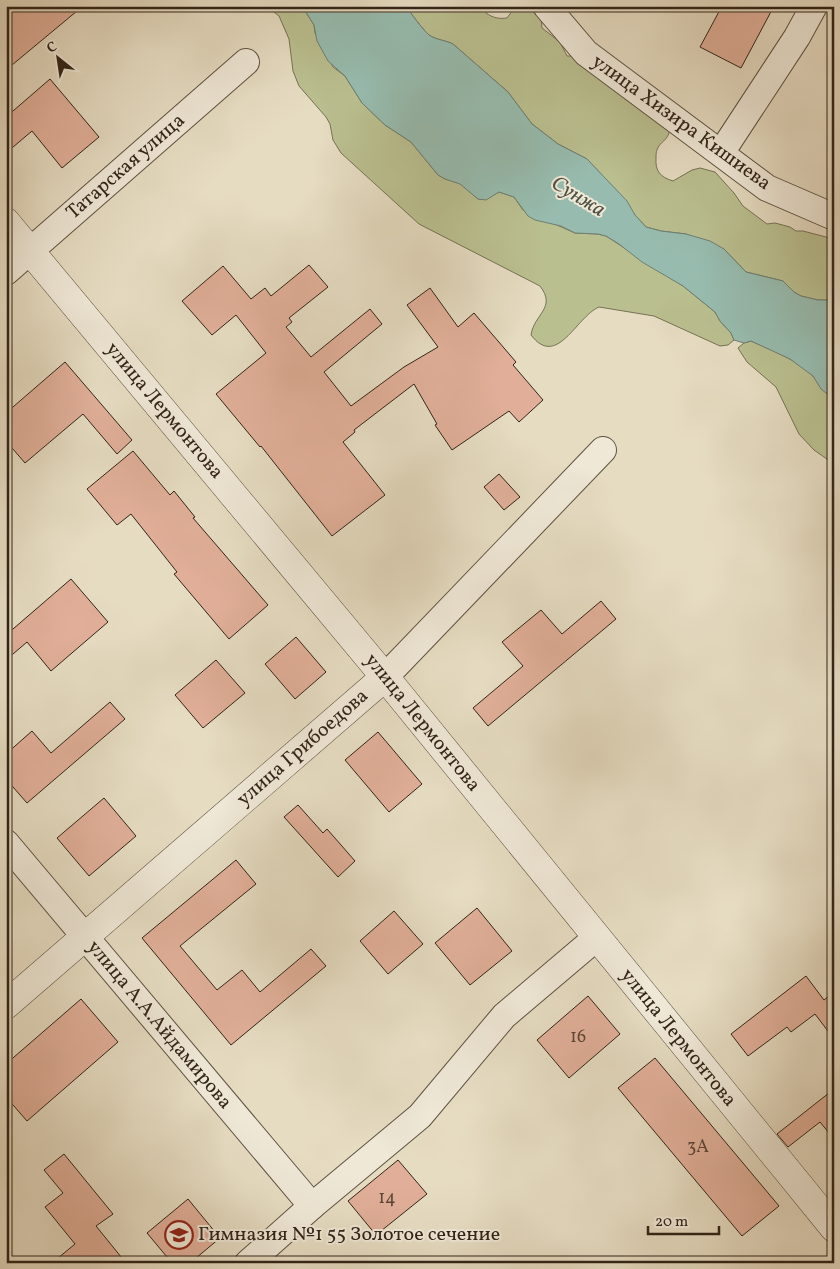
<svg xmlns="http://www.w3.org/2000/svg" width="840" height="1269" viewBox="0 0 840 1269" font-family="Vollkorn,serif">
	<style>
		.green { fill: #babf90; stroke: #767254 }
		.water { fill: #97bcaf; stroke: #6f7f73 }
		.building { fill: #e1af99; stroke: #322418 }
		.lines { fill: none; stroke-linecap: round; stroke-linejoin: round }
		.minor-casing { stroke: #5f5242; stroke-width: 28 }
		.tertiary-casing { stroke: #5f5242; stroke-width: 29 }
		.minor { stroke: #efe8d7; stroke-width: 26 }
		.tertiary { stroke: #efe8d7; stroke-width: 28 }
		.labels { text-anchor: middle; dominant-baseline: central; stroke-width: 4; stroke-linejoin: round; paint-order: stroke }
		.number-label { font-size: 18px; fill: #5e4738 }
		.street-label { font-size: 20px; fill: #322418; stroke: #efe8d7 }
		.poi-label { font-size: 20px; fill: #322418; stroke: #efe8d7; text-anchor: start }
		.water-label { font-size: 21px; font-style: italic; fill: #505245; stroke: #efe8d7 }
	</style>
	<rect width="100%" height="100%" fill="#e6dcc2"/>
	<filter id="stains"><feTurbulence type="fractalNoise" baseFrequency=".004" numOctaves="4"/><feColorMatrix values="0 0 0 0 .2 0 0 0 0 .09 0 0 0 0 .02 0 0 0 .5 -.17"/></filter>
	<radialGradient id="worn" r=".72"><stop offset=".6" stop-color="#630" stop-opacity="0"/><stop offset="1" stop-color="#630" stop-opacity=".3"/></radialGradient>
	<g class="green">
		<path d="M266 6H302L314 25 315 33 333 67 345 76 362 103 385 125 411 142 438 175 445 179 460 183 478 199H486L499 192 514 197 523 210 575 233 598 234 606 236 683 286 715 312 720 321 731 333 734 340 728 345 720 346 654 316 599 307C576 317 557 369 531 335 534 314 557 308 540 286L419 224 341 153 333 140 330 124 326 117 299 86 293 71 289 39 279 16Z"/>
		<path d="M405 6H485L486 13C493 18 499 19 507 18L516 6H540L542 28 560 42 567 56H575L670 130C667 142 660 141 657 150 656 152 656 155 656 158 655 171 660 177 673 181L692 170 700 168 715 172 734 193 743 206 767 224 775 223 790 227 796 231H803L826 237 834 241V300H818L801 296 794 292 783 281 746 272 724 249 686 234 661 231 646 227 635 215 626 201 587 159 558 144 532 124 508 92 453 44C445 40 436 40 429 35 422 29 412 14 405 6Z"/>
		<path d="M751 341C771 350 798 360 813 376 822 387 821 390 834 399V464L814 450 799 434 776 387 747 362 738 348 744 343Z"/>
	</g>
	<path class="water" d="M302 6H405C412 14 422 29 429 35 436 40 445 40 453 44L508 92 532 124 558 144 587 159 627 201 635 215 646 227 661 231 686 234 710 241 724 249 746 272 783 281 794 292 801 296 818 300H834V399L821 389 813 376 790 359 751 341 744 343 734 340 731 333 720 321 715 312 683 286 642 262 619 244 606 236 598 234 575 233 561 226 535 220 528 216 514 197 499 192 486 200 478 199 460 184 445 179 438 175 411 142 385 125 362 103 345 76 328 61 317 41 314 25Z"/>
	<g class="building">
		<path d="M16 6H83L6 70V14Z"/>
		<path d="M722 6H774L741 68 700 47Z"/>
		<path d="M50 79 99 137 62 168 32 131 6 153V117Z"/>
		<path d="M309 265 328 287 289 318 292 322 286 327 311 357 370 309 382 324 324 372 351 406 404 367 438 347 407 305 430 288 458 327 474 313 516 362 513 365 543 400 519 422 509 411 452 450 435 425 437 424 414 384 354 430 355 432 343 442 385 495 332 536 261 446 260 447 216 394 266 353 236 315 212 335 182 301 223 266 251 299 265 288 271 296Z"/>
		<path d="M65 362 132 440 117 454 83 414 25 463 6 441V413Z"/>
		<path d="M133 451 170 495 174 491 195 517 193 518 268 605 229 639 174 574 177 572 131 514 117 525 87 489Z"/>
		<path d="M499 474 520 497 504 510 484 487Z"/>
		<path d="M71 579 108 622 51 671 27 642 6 660V635Z"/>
		<path d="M601 601 616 619 488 726 473 708 523 666 502 642 541 610 562 634Z"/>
		<path d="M296 637 326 672 295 699 265 664Z"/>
		<path d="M216 660 245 693 203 728 175 695Z"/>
		<path d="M110 702 125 719 27 803 6 779V754L32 731 51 753Z"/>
		<path d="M378 732 422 784 389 812 345 760Z"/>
		<path d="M104 798 136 836 89 876 57 838Z"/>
		<path d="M298 805 323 833 327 829 355 861 338 877 284 817Z"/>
		<path d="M236 860 256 884 180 946 217 990 242 970 260 992 311 949 326 966 231 1045 142 938Z"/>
		<path d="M477 908 512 951 470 985 435 943Z"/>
		<path d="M394 911 423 944 388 974 360 941Z"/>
		<path d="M806 976 824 1000 834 992V1039L815 1014 791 1032 787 1027 748 1056 731 1034Z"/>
		<path d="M588 996 620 1034 569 1078 537 1040Z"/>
		<path d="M81 999 118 1042 27 1121 6 1097V1064Z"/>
		<path d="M655 1058 779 1206 742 1236 618 1088Z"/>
		<path d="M834 1089V1139L820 1122 788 1147 777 1134Z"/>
		<path d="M64 1154 113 1214 96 1226 126 1263H52L75 1244 45 1207 63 1193 44 1170Z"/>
		<path d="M398 1160 427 1194 376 1235 348 1201Z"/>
		<path d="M188 1199 220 1238 190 1263H172L147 1233Z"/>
	</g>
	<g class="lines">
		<defs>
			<g id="minor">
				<path d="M546 6 586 53 767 188 834 217"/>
				<path d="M721 153 797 37 814 6"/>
				<path d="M6 272 246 62"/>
				<path d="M385 677 603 450"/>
				<path d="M6 843 312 1206"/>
				<path d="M248 1263 312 1206 420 1116 504 1016 596 938"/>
			</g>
			<g id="tertiary">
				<path d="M6 222 385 677 834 1228"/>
				<path d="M6 1005 385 677"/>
			</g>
		</defs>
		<use href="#minor" class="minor-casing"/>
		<use href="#tertiary" class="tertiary-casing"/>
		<use href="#minor" class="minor"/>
		<use href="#tertiary" class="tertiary"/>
	</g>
	<defs>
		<symbol id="school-ring" viewBox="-11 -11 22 22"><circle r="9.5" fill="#efe8d7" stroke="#8f2418" stroke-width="1.5"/><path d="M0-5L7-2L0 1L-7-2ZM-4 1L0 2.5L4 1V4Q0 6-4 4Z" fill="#8f2418"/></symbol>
	</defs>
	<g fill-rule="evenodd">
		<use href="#school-ring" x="163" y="1219" width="32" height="32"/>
	</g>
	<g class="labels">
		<g class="number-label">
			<text x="578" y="1037">16</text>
			<text x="698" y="1147">3А</text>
			<text x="387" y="1198">14</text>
		</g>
		<g class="street-label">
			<text transform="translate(681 123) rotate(36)">улица Хизира Кишиева</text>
			<text transform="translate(126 167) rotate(-41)">Татарская улица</text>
			<text transform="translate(164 411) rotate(50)">улица Лермонтова</text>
			<text transform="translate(422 723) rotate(51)">улица Лермонтова</text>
			<text transform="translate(303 748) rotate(-41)">улица Грибоедова</text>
			<text transform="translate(159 1025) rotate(50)">улица А.А.Айдамирова</text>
			<text transform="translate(678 1038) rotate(51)">улица Лермонтова</text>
		</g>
		<g class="poi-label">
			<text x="198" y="1235">Гимназия №1 55 Золотое сечение</text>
		</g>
		<g class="water-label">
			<text transform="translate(578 197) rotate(31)">Сунжа</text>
		</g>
	</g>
	<rect width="840" height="1269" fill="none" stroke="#e6dcc2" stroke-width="25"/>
	<rect x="8" y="8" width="825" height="1254" fill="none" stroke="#322418" stroke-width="2.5"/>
	<rect x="12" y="12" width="815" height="1244" fill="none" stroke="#322418"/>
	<g transform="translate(58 58) rotate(330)" stroke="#efe8d7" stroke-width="4" paint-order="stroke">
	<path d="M0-4L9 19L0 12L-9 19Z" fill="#322418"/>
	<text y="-8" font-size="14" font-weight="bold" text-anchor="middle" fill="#322418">С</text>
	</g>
	<path d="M648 1226v8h71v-8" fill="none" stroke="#322418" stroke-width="2.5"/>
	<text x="655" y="1226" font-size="15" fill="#322418" stroke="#efe8d7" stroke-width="4" paint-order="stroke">20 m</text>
	<rect width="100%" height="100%" filter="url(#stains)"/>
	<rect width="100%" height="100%" fill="url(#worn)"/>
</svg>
